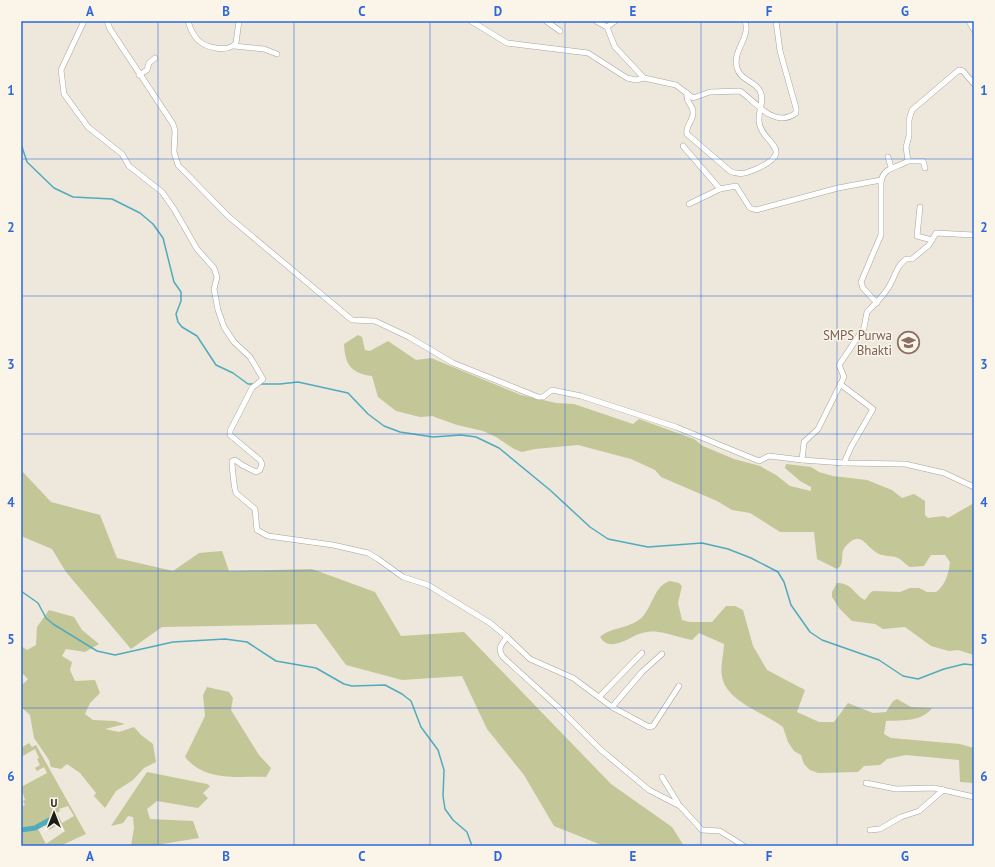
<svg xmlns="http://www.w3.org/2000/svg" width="995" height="867" viewBox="0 0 995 867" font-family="'PT Sans',sans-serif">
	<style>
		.green { fill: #c3c697; fill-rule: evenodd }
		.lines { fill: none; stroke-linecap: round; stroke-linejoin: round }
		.stream { stroke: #51abbe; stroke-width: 1.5 }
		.canal { stroke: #51abbe; stroke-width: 5 }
		.minor-casing { stroke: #a9a398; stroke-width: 6 }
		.minor { stroke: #fff; stroke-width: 5 }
		.grid { fill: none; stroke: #2e69d7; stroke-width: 1; stroke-opacity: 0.55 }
		.labels { text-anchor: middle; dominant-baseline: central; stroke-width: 3; stroke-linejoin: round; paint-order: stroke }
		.education-label { font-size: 13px; fill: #785e54; stroke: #fbf5e9; text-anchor: end }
		.neatline { fill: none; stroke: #2e69d7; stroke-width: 1.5 }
		.grid-label { font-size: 13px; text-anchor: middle; font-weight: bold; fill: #2e69d7 }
	</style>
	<rect width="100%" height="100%" fill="#eee7dc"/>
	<g class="green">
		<path d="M358 335 362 337 365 350 370 351 388 341 416 360 431 358 521 395 556 403 574 404 633 424 639 419 694 439 703 446 734 459 760 466 776 475 790 486 811 491V487L800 481 785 468 786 464 811 467 819 472 833 476 867 480 892 490 902 498 914 494 925 501V515L928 518 944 516 948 518 974 503V655L958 650 949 651 931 646 905 627 883 629 875 624 852 621 839 608 832 597V592L837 583C853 583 854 595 865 600L870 593 873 591 900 592 910 588H919L927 592H936C945 586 949 573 950 562L945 555H931L924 566 910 567C905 565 903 560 898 558 891 555 884 557 877 553 864 545 861 529 845 547 839 555 846 563 837 569L817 559 814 532H780L750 513 732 510 717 501 661 477 655 470 631 459 578 445 535 449 522 452 514 449 496 437 483 431 457 425 432 416 420 417 396 411 378 397 372 376C351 373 345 365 344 344Z"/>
		<path d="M21 470 51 502 100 515 117 558 173 571 199 553 222 551 229 571 312 569 375 592 401 636 464 632 611 784 672 827 684 846H604L554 826 524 775 487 729 462 676 402 680 346 665 316 624 162 627 131 649 66 572 52 549 21 536Z"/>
		<path d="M670 581 679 583 682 586 678 603 682 620 690 622H712L726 606H735L743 610 753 646 767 670 805 690 797 712 819 722H834L848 703 873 713 886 712 893 701 897 699 911 707 932 708C922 722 902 720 886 721L884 734 891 738 960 744 974 748V783L960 782 959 760 906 755 887 759 880 765 864 766 858 772 818 773 810 770 804 764 801 755 794 751 788 742 783 727C765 713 725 701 722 676 720 666 724 654 724 644L699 633 692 640C680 638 669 633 658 632 653 631 646 632 642 633 630 636 610 654 600 637 612 626 633 629 644 615 653 604 655 585 670 581Z"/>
		<path d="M49 610 74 617 82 630 99 644 85 652 66 649 62 656 72 662 70 670 75 681 95 680 100 693 90 703 85 714 93 720 115 721 125 724 105 729 119 732 134 727 141 735 153 744 156 762 144 768 133 780 116 791 105 808 94 796 96 793 80 773 67 764 61 769 51 767 49 760 34 738 30 715 21 707V686L28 679 21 672V646L27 650 36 645 37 627Z"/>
		<path d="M207 687 229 692 233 698 231 710 259 755 271 768 266 777C236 776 206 782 185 757L205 716 203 695Z"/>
		<path d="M29 743 32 747 36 745 86 834 60 846H21V807L25 805 23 801 25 800 21 787 47 773 44 767 37 771 35 768 40 765 37 759 39 758 35 749 21 757V748ZM68 806 74 816 62 823 57 813 60 811 59 809ZM61 823 65 831 46 844 38 829 45 825 49 830Z"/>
		<path d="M147 772 207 784 210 786 203 793 208 798 198 808 157 801 147 809 150 819 193 821 199 838 162 844 161 846H131L134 828 133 817 128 816 123 823 111 826Z"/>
	</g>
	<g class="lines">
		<g class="stream">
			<path d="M21 144 27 162 54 188 73 197 112 199 140 213 153 224 163 238 174 282 181 292V301L176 314 178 322 182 327 197 336 216 365 233 373 248 384H254"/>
			<path d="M260 384H280L298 382 348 393 368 414 384 426 400 432 433 437 461 435 476 437 499 448 550 490 590 527 608 539 648 547 702 543 728 549 751 558 778 572 784 582 791 605 810 632 822 640 879 660 903 676 918 679 944 669 964 664 974 665"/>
			<path d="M21 591 38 603 46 618 53 624 97 651 115 655 173 642 225 639 247 642 276 661 316 668 344 684 352 686 385 685 402 694 411 701 421 727 438 750 444 770 443 796 445 809 453 820 467 832 472 846"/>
		</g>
		<path class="canal" d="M21 830 35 828 55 817"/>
		<defs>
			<g id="minor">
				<path d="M84 21 61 70 64 94 88 127 122 154 129 166 162 192 174 209 197 249 214 268 217 277 214 289 218 310 224 327 234 342 250 357 263 379 252 388 230 431V435L260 460 262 464 260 470 256 472 242 465 235 460 232 461C232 466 234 488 236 493L255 509 257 530 268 536 333 545 368 553 378 559 403 577 428 585 490 623 507 637C501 645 497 648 503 657L558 707 601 750 649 790 680 806 702 830 720 831 744 846"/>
				<path d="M107 21 110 29 173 124 175 131 174 152 178 165 229 217 352 320 375 321 409 337 453 363 538 397H543L552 390 581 396 676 427 759 461 769 456 802 460 844 463 905 464 944 473 974 487"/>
				<path d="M188 21C190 28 193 35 198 40 206 48 228 53 236 43L239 21"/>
				<path d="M471 21 507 43 588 53 627 78 636 80 644 78"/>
				<path d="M546 21 560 31"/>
				<path d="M596 21 607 27"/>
				<path d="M615 21 607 27 615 47 644 78 676 85 693 98 710 92 740 91C756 102 774 129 796 113V108L780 51 776 21"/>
				<path d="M969 21 974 30"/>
				<path d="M234 46 264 49 277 54"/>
				<path d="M139 75 147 70 149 63 155 58"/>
				<path d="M687 93C685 103 693 104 693 112 694 120 685 126 687 134L730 171C739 176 747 173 756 169 799 150 760 143 759 121 758 111 765 100 760 91 755 81 740 80 737 68 732 50 751 38 745 21"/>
				<path d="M683 146 720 189 689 204"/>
				<path d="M888 157 891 167"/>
				<path d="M908 161H923L925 168"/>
				<path d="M720 189 736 186 750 208 756 210 838 188 881 180"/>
				<path d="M920 207 917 236 932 240"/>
				<path d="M877 303 863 288 861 282 881 235V183C882 167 897 168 908 161L906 147 909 136V120L912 110 959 70 963 71 974 84"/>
				<path d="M840 384 873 409 851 447 844 463"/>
				<path d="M802 460 804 442 818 429 844 377 839 365 864 328 867 312C876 303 886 294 891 283 896 273 897 266 906 259H912L929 245 936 233 974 235"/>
				<path d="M507 637 530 659 573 678 612 707 649 727 653 726 679 686"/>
				<path d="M599 697 642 653"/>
				<path d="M612 707 642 672 662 654"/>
				<path d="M662 777 678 803"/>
				<path d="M866 783 896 789 934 788 974 797"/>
				<path d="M870 830 880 829 901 817 919 811 943 790"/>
			</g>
		</defs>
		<use href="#minor" class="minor-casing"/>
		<use href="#minor" class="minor"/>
	</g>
	<path class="grid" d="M158 21V846M294 21V846M430 21V846M565 21V846M701 21V846M837 21V846M21 159H974M21 296H974M21 434H974M21 571H974M21 708H974"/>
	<defs>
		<symbol id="school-ring" viewBox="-11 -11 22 22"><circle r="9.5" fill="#fbf5e9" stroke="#8d6e63" stroke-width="1.5"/><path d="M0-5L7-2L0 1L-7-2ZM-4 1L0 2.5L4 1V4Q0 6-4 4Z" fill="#8d6e63"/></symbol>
	</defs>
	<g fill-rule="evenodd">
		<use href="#school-ring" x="896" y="330" width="25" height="25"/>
	</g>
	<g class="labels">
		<g class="education-label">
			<text x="892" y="335">SMPS Purwa<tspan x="892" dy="15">Bhakti</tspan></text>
		</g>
	</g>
	<rect width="995" height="867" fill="none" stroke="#fbf5e9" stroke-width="44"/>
	<g transform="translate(54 813)" stroke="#fbf5e9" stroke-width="3" paint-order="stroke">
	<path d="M0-3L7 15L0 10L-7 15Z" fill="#1e1c18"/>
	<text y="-6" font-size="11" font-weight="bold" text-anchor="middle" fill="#1e1c18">U</text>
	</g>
	<rect x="22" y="22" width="951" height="823" class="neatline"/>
	<g class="grid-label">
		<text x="90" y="16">A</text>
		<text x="226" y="16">B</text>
		<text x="362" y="16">C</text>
		<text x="498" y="16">D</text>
		<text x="633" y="16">E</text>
		<text x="769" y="16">F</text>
		<text x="905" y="16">G</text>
		<text x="11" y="95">1</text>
		<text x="984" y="95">1</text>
		<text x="11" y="232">2</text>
		<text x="984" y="232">2</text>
		<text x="11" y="369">3</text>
		<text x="984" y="369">3</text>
		<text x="11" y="507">4</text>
		<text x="984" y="507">4</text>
		<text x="11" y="644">5</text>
		<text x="984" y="644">5</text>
		<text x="11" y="781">6</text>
		<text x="984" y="781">6</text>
		<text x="90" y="861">A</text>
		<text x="226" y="861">B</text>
		<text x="362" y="861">C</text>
		<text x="498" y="861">D</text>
		<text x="633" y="861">E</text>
		<text x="769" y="861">F</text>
		<text x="905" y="861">G</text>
	</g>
</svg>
